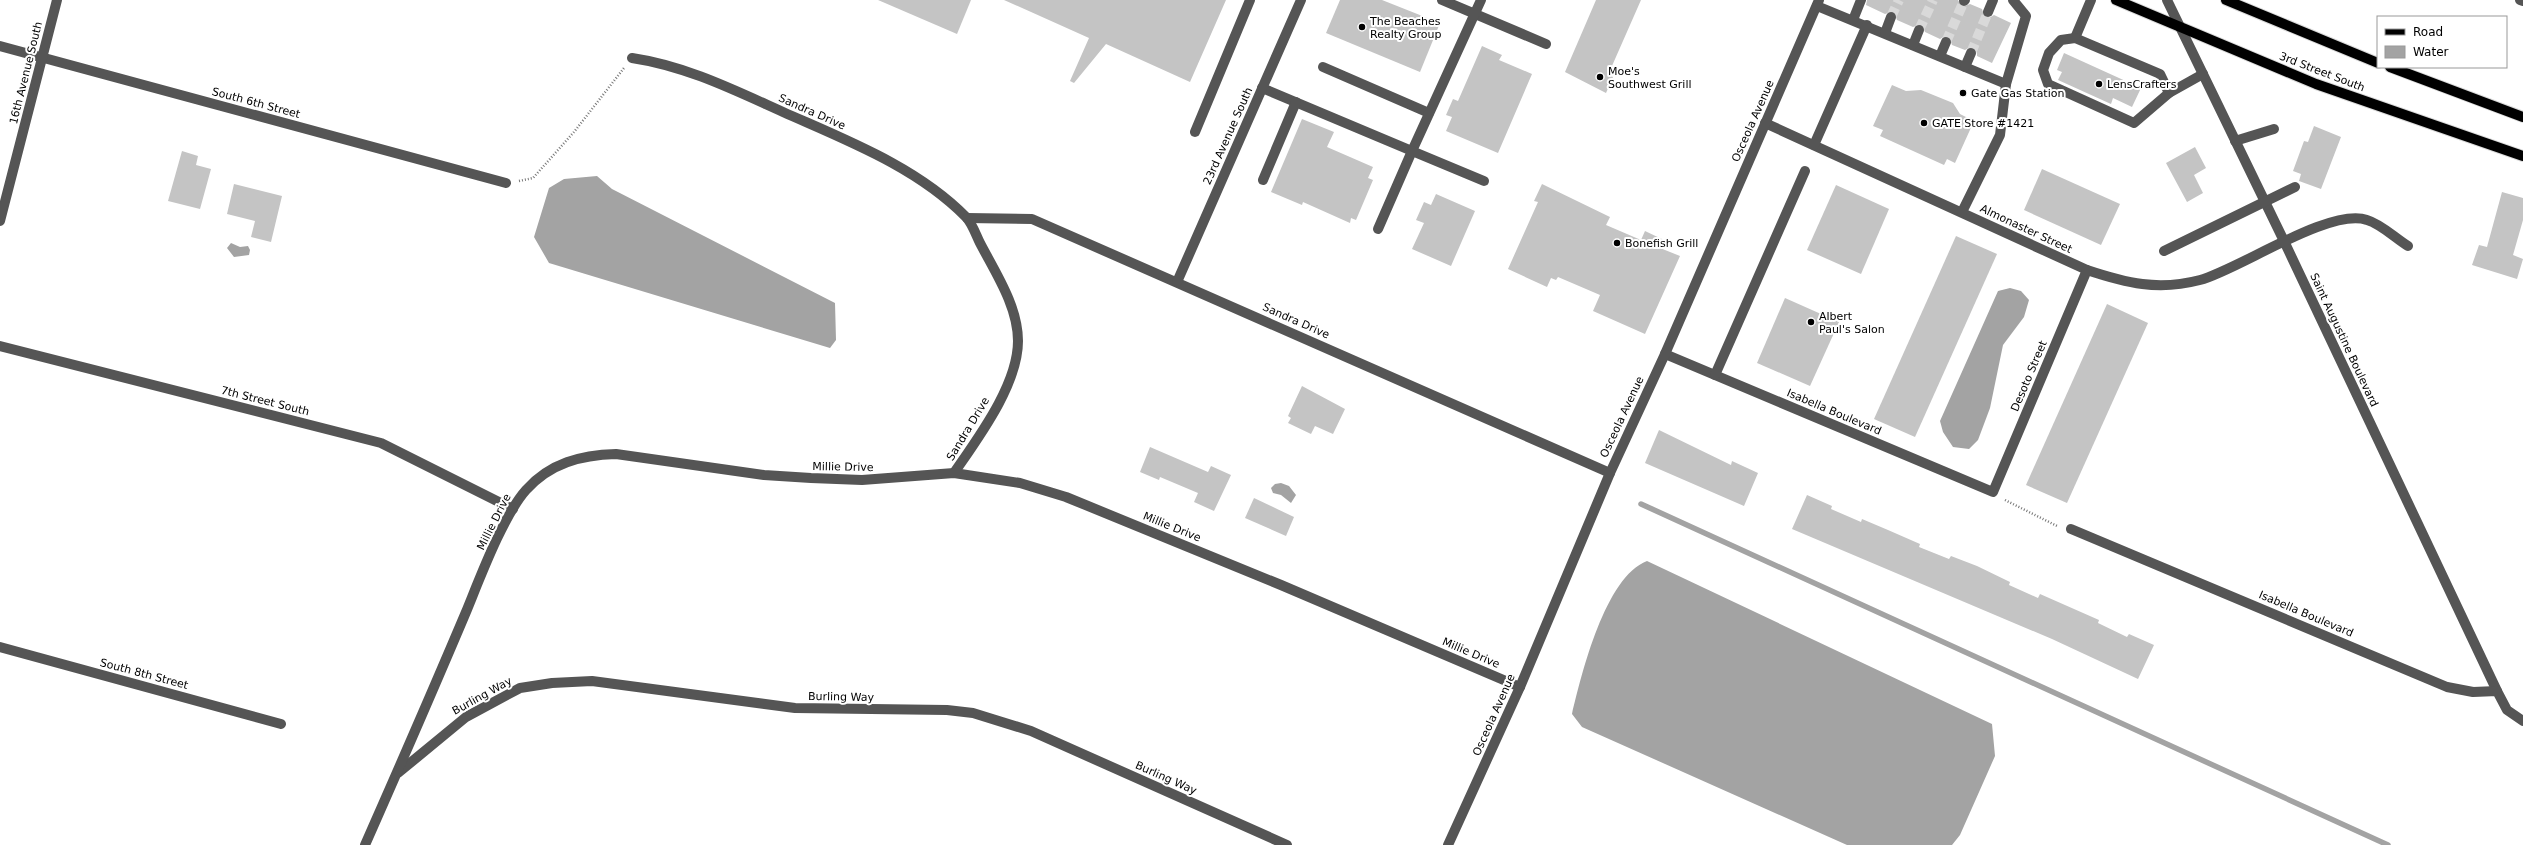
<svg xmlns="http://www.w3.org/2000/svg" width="2523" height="845" viewBox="0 0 2523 845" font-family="'DejaVu Sans',sans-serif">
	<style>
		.water { fill: #a3a3a3 }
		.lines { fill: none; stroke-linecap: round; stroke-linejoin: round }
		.stream { stroke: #a3a3a3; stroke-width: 5.5 }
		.building { fill: #c4c4c4 }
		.minor-tunnel { stroke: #d9d9d9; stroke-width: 10; stroke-dasharray: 10 5; stroke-linecap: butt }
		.major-casing { stroke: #dbdbdb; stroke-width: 12 }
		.path { stroke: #777; stroke-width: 2.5; stroke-dasharray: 1 2; stroke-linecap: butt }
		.minor { stroke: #555; stroke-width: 10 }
		.major { stroke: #000; stroke-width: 10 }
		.poi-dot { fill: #000; stroke: #fff; stroke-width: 1.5 }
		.labels { text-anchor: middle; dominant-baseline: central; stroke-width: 4; stroke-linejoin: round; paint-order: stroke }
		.poi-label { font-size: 11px; fill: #000; stroke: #fff; text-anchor: start }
		.street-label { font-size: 11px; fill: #000; stroke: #fff }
	</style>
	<rect width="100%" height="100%" fill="#fff"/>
	<g class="water">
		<path d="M597 176 612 189 835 303 836 340 830 348 549 263 534 237 549 188 564 179Z"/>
		<path d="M231 243 240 247 248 246 250 250 249 255 234 257 227 248Z"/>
		<path d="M2010 288 2021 291 2029 300 2024 317 2003 345 1990 408 1978 440 1969 449 1953 447 1943 432 1940 421 1998 291Z"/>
		<path d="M1281 483 1289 486 1296 495 1291 503 1281 495 1273 493 1271 488 1275 484Z"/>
		<path d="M1647 561 1992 724 1995 756 1960 835 1952 845H1847L1582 727 1572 714C1582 673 1605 577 1647 561Z"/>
	</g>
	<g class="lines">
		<path class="stream" d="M1641 504 2388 845"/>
	</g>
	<g class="building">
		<path d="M878 0H971L957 34Z"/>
		<path d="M1004 0H1226L1190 82 1106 44 1074 83 1070 81 1089 38Z"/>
		<path d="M1340 0H1382L1440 23 1420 72 1326 33Z"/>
		<path d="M1596 0H1641L1608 75 1613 77 1606 93 1565 72Z"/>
		<path d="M1867 0H1958L1962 7 1970 4 1982 9 1985 18H1989L1994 15 2011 23 1992 63 1977 56V52L1974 47H1970L1965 50 1952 45 1949 36H1945L1940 39 1925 32 1922 24 1913 27 1897 20 1894 11 1885 14 1866 5Z"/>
		<path d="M1482 46 1502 55 1499 60 1532 74 1498 153 1446 131 1452 117 1446 115 1453 99 1458 101Z"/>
		<path d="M2064 53 2141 88 2132 107 2113 98 2111 104 2058 80 2062 72 2057 70Z"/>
		<path d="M1892 85 1906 91 1921 90 1953 103 1960 114 1974 121 1955 163 1947 159 1944 165 1880 136 1883 130 1873 126Z"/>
		<path d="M1302 119 1334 132 1327 147 1373 167 1368 178 1373 180 1356 220 1351 218 1350 223 1303 202 1302 205 1271 192Z"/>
		<path d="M2314 126 2341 137 2321 189 2299 181 2301 174 2293 171 2304 141 2308 142Z"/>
		<path d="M2195 147 2206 168 2194 175 2203 193 2187 202 2166 163Z"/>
		<path d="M182 151 198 156 196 165 211 169 200 209 168 201Z"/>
		<path d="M2042 169 2120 204 2101 245 2024 210Z"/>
		<path d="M234 184 282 196 271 242 251 237 255 221 227 214Z"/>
		<path d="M1542 184 1610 217 1606 225 1641 240 1645 231 1664 240 1660 248 1680 256 1645 334 1593 311 1600 295 1558 277 1556 280 1551 278 1547 287 1508 269 1538 202 1534 201Z"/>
		<path d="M1836 185 1889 209 1861 274 1807 250Z"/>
		<path d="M2502 192 2523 198V220L2513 255 2523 259 2517 279 2472 265 2479 245 2487 247Z"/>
		<path d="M1436 194 1475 211 1451 266 1412 249 1424 223 1416 220 1424 202 1431 205Z"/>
		<path d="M1956 236 1997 254 1915 437 1874 419Z"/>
		<path d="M1785 298 1839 322 1810 386 1757 363Z"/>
		<path d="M2107 304 2148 323 2067 503 2026 485Z"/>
		<path d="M1302 386 1345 409 1333 434 1315 426 1311 434 1288 423 1291 418 1288 416Z"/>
		<path d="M1659 430 1731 465 1732 461 1758 473 1744 506 1645 463Z"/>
		<path d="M1150 447 1208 472 1211 466 1231 475 1214 511 1194 502 1198 493 1160 477 1159 480 1140 472Z"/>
		<path d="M1807 495 1832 506 1831 509 1861 522 1862 519 1888 530 1920 544 1919 547 1949 559 1951 556 1977 566 2010 582 2009 585 2038 598 2040 594 2099 620 2098 623 2127 637 2129 634 2154 645 2138 679 2052 639 1792 529Z"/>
		<path d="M1254 498 1294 517 1286 536 1245 518Z"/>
	</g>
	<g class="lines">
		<g class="minor-tunnel">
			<path d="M1891 17 1899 0"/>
			<path d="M1919 30 1933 0"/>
			<path d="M1946 42 1964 1"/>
			<path d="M1971 53 1988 12"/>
		</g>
		<defs>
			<g id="major">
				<path d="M2116 0 2316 84 2523 156"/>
				<path d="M2226 0 2378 63"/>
				<path d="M2390 67 2523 117"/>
			</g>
		</defs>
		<use href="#major" class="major-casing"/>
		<g class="path">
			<path d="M519 181 533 178 574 132 624 68"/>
			<path d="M2005 500 2057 526"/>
		</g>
		<g class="minor">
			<path d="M1442 0 1546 44"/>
			<path d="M2091 0 2075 38 2160 74 2169 93 2203 74"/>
			<path d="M2167 0 2284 241 2497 691"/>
			<path d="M2520 0 2523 1"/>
			<path d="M1964 1 1965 0"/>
			<path d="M1817 6 2006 84"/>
			<path d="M1988 12 1993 0"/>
			<path d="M1853 20 1861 0"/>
			<path d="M1885 33 1891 17"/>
			<path d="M2075 38 2061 40 2049 53 2043 70 2048 84 2134 123 2169 93"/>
			<path d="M1913 45 1919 30"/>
			<path d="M0 46 506 183"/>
			<path d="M1940 56 1946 42"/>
			<path d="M632 58C686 66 734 90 783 112 846 140 917 167 966 217 972 223 976 235 980 243 995 272 1018 306 1018 341 1018 385 978 438 954 473"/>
			<path d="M1323 67 1429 113"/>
			<path d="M1965 67 1971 53"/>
			<path d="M1262 88 1412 151 1481 0"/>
			<path d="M1765 123 2087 270C2126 283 2158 291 2200 280 2238 270 2330 207 2367 220 2381 224 2395 238 2408 246"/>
			<path d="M1195 132 1250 0"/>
			<path d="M2235 141 2274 129"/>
			<path d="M1814 145 1867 25"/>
			<path d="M1263 180 1296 102"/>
			<path d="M1962 212 2000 135 2006 84 2026 16 2013 0"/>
			<path d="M967 218 1032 219 1610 473"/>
			<path d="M0 221 57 0"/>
			<path d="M1378 229 1412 151 1484 181"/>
			<path d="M2164 251 2295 187"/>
			<path d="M1177 282 1301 0"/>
			<path d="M0 346 381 443 513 509"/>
			<path d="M1665 354 1993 492 2087 270"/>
			<path d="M1715 375 1805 171"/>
			<path d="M2071 529 2447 687 2473 692 2497 691 2507 710 2523 721"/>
			<path d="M0 647 281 724"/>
			<path d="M398 773 466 717 520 688 552 683 592 681 795 708 947 710 973 713 1031 731 1287 845"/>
			<path d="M365 845C399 768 433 690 466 612 480 578 503 516 526 490 550 463 581 455 616 454L764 475 811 478 862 480 954 473 1020 483 1066 497 1281 585 1520 687"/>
			<path d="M1448 845 1520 687 1610 473 1665 354 1819 0"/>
		</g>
		<use href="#major" class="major"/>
	</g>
	<g class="poi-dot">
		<circle cx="1362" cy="27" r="4"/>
		<circle cx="1600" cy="77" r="4"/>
		<circle cx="2099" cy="84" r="4"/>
		<circle cx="1963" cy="93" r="4"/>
		<circle cx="1924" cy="123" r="4"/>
		<circle cx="1617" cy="243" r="4"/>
		<circle cx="1811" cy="322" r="4"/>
	</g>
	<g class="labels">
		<g class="poi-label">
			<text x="1370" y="21">The Beaches<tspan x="1370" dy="13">Realty Group</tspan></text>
			<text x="1608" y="71">Moe's<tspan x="1608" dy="13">Southwest Grill</tspan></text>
			<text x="2107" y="84">LensCrafters</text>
			<text x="1971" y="93">Gate Gas Station</text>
			<text x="1932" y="123">GATE Store #1421</text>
			<text x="1625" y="243">Bonefish Grill</text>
			<text x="1819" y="316">Albert<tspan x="1819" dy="13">Paul's Salon</tspan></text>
		</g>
		<g class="street-label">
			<text transform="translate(2322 72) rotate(21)">3rd Street South</text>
			<text transform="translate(26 73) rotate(-76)">16th Avenue South</text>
			<text transform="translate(256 103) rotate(15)">South 6th Street</text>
			<text transform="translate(812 112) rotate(24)">Sandra Drive</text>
			<text transform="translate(1753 121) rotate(-66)">Osceola Avenue</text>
			<text transform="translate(1228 136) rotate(-66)">23rd Avenue South</text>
			<text transform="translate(2026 229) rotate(25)">Almonaster Street</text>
			<text transform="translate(1296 321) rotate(24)">Sandra Drive</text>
			<text transform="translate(2344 340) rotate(65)">Saint Augustine Boulevard</text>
			<text transform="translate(2029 376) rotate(-67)">Desoto Street</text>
			<text transform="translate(265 401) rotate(14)">7th Street South</text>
			<text transform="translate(1834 412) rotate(23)">Isabella Boulevard</text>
			<text transform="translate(1622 417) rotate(-65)">Osceola Avenue</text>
			<text transform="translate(968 429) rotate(-59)">Sandra Drive</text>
			<text transform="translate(843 467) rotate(1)">Millie Drive</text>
			<text transform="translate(494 522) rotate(-63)">Millie Drive</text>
			<text transform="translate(1172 527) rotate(22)">Millie Drive</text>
			<text transform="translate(2306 614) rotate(23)">Isabella Boulevard</text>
			<text transform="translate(1471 653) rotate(23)">Millie Drive</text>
			<text transform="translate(144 674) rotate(15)">South 8th Street</text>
			<text transform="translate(482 696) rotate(-29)">Burling Way</text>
			<text transform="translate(841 697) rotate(1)">Burling Way</text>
			<text transform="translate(1494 715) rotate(-66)">Osceola Avenue</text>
			<text transform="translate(1166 778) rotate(24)">Burling Way</text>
		</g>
	</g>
	<rect x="2377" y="16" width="130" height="52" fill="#ffffff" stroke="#999999"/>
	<rect x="2385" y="29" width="20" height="6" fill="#000000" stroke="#999999"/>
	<text x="2413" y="36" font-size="12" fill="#000000">Road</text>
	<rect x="2385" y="46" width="20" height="12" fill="#a3a3a3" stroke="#999999"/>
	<text x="2413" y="56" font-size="12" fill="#000000">Water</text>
</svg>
